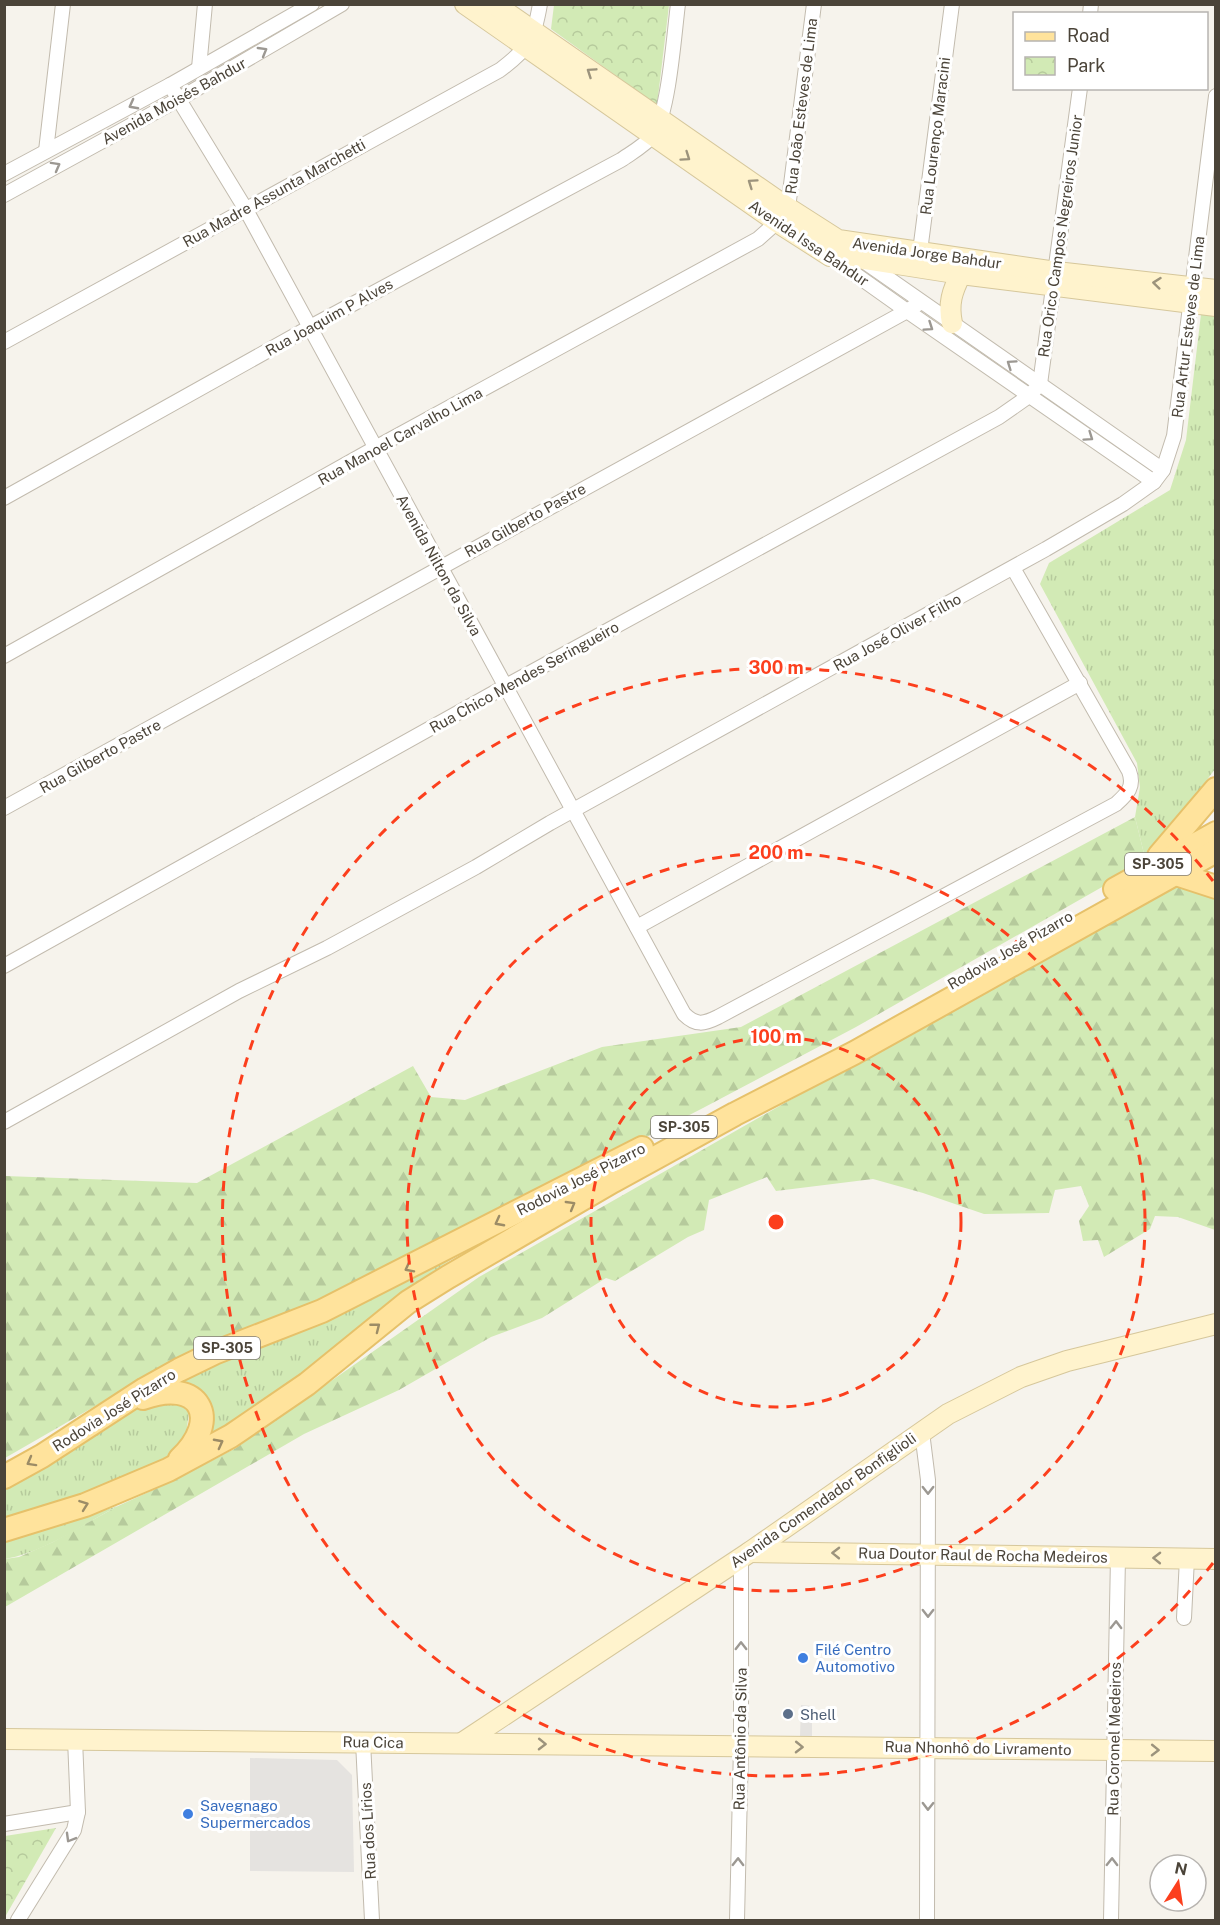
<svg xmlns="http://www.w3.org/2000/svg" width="1220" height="1925" viewBox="0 0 1220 1925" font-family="'Public Sans',sans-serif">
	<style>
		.grass { fill: url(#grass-tufts) }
		.forest { fill: url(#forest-firs) }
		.park { fill: url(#park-crowns) }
		.parking { fill: #e5e3e0 }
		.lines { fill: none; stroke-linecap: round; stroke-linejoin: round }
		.street-casing { stroke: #c2bbae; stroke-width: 16 }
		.secondary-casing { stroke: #d6c79b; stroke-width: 22 }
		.primary-casing { stroke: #e6c16a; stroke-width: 26 }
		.street { stroke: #fff; stroke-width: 14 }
		.secondary { stroke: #fff3cd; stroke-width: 20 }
		.primary { stroke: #ffe39c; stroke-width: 22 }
		.oneway { stroke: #9c9892 }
		.oneway2 { stroke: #9c937c }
		.oneway3 { stroke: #9c8c66 }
		.ring { fill: none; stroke: #fc3f1d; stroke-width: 3; stroke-dasharray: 10 8 }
		.shop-dot { fill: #3f7fe0; stroke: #fff; stroke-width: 2 }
		.service-dot { fill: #5c6f8a; stroke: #fff; stroke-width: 2 }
		.labels { text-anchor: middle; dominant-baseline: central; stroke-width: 6; stroke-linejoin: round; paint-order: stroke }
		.shield { fill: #fff; stroke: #817c74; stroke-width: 1.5 }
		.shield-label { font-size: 14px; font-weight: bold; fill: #4b4439 }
		.street-label { font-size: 15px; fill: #4b4439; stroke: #fff }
		.shop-label { font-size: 15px; fill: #366cbe; stroke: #fff; text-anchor: start }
		.service-label { font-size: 15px; fill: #4e5e75; stroke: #fff; text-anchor: start }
		.centre { fill: #fc3f1d; stroke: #fff; stroke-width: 3 }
		.ring-label { font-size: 18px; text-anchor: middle; font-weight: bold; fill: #fc3f1d; stroke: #fff; stroke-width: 6; stroke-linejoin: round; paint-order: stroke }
	</style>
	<defs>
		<pattern id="grass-tufts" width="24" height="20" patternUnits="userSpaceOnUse" patternTransform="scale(1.5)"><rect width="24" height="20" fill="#d2eab5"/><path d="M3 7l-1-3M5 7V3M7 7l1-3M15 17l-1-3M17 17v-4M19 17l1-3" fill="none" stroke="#b6ca9c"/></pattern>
		<pattern id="forest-firs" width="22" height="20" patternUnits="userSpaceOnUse" patternTransform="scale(1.5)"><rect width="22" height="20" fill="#d2eab5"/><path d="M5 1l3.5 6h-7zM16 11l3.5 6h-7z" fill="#b6ca9c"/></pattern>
		<pattern id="park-crowns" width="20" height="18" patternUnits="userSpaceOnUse" patternTransform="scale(1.5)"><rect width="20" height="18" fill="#d2eab5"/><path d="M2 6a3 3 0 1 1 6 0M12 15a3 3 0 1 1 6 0" fill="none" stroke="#b6ca9c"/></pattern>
	</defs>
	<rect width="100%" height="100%" fill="#f6f3ec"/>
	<g class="grass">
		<path d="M1201 314 1215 316V769L1146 862 1135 817 1140 787 1137 763 1040 584 1049 563 1170 490 1186 440Z"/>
		<path d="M459 1252 452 1259 400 1294 303 1375 208 1439C216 1422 215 1401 198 1390 192 1385 182 1383 175 1380Z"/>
		<path d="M162 1403 180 1404 189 1413 186 1434 171 1454 149 1466 76 1499 5 1523V1490L132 1410Z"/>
		<path d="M118 1506C82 1525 45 1552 5 1559V1541Z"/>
	</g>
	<g class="forest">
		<path d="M1135 817 1146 862 856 1027 703 1108 388 1270 177 1359 5 1458V1176L197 1183 413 1066 431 1097 465 1100 602 1047 741 1027Z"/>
		<path d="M1175 881 1215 895V1230L1178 1217 1155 1216 1150 1229 1104 1257 1098 1240 1083 1241 1079 1221 1089 1206 1081 1186 1055 1190 1049 1213 984 1214 923 1193 873 1179 776 1191 767 1177 709 1200 704 1230 688 1237 615 1281 606 1278 542 1318 491 1337 399 1390 304 1434 5 1607V1559L19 1557 53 1542 118 1506 173 1481 236 1448 479 1277Z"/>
	</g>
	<g class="park">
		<path d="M554 5H669L657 105 551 29Z"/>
		<path d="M56 1828 5 1917V1836Z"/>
	</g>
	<g class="parking">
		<path d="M801 1705 812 1706V1736H800Z"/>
		<path d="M250 1758 337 1760 352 1775 354 1872 250 1871Z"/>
	</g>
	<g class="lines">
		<defs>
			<g id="street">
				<path d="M1090 14 1091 4"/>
				<path d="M199 68 205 4"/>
				<path d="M170 85 245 208 684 1014C696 1026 704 1024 718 1017L1116 804C1127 794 1135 787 1129 771L1013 568"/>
				<path d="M46 151 63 4"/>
				<path d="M4 174 170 85 312 4"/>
				<path d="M4 195 179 99 342 4"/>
				<path d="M831 257 907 311 1154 482"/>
				<path d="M919 259 952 4"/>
				<path d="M862 260 1163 470"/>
				<path d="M4 342 500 70C529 48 534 40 540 4"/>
				<path d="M4 498 310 327 621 160C631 153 646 145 654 134 669 110 674 35 678 4"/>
				<path d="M4 656 375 448 758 239 777 222 788 208 814 4"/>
				<path d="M4 808 907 311 921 302"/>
				<path d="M637 927 1080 683"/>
				<path d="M4 966 506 686 999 417 1029 396 1040 384 1080 88"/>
				<path d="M4 1122 239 991 327 948 476 867 550 823 1046 549 1123 504 1154 482 1163 470 1174 436 1216 96"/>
				<path d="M922 1432 928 1480 927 1920"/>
				<path d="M1184 1618 1187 1558"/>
				<path d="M363 1742 372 1920"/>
				<path d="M4 1824 78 1812"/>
				<path d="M18 1920 74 1830 78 1812 75 1739"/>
				<path d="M737 1920 741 1746V1558"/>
				<path d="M1111 1920 1118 1557"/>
			</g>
			<g id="secondary">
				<path d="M465 4 777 222 830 256 859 258 961 274 1216 306"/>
				<path d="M494 4 788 208 838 240 1056 272 1216 290"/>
				<path d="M952 323C948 304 952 291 961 274"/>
				<path d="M750 1552 1216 1559"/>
				<path d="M4 1739 1216 1751"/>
				<path d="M462 1743 750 1552 948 1414 1021 1377 1067 1361 1216 1324"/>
			</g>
			<g id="primary">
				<path d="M1159 856 1216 789"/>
				<path d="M1173 873 1216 887"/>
				<path d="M1115 889 1216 833"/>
				<path d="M143 1398C200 1377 222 1419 180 1459"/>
				<path d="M4 1477 42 1456 145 1389 179 1370 214 1353 322 1311 642 1148"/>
				<path d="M4 1530 85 1505 168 1470 231 1436 307 1384 408 1302 448 1277 613 1181 735 1114 854 1053 1216 851"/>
			</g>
		</defs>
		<use href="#street" class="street-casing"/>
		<use href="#secondary" class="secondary-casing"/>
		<use href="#primary" class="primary-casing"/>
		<use href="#street" class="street"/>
		<use href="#secondary" class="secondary"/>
		<use href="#primary" class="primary"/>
	</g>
	<defs><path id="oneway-chevron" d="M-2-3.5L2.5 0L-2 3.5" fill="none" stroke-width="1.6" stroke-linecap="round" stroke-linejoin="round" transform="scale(1.5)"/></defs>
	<g class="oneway">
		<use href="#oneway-chevron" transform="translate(263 51) rotate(-30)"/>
		<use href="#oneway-chevron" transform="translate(133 105) rotate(152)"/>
		<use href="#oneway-chevron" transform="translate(56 166) rotate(-29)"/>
		<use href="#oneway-chevron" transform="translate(929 327) rotate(34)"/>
		<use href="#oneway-chevron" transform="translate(1011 364) rotate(-145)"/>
		<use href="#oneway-chevron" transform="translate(1089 437) rotate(35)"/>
		<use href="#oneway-chevron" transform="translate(928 1490) rotate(90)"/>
		<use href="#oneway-chevron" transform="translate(928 1613) rotate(90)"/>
		<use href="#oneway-chevron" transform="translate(1116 1625) rotate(-89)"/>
		<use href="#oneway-chevron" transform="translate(741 1646) rotate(-90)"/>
		<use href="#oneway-chevron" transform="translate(928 1806) rotate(91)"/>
		<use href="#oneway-chevron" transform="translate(70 1838) rotate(120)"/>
		<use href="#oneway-chevron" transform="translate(738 1862) rotate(-89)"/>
		<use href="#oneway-chevron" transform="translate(1112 1862) rotate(-89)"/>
	</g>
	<g class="oneway2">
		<use href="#oneway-chevron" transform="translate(591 72) rotate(-146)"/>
		<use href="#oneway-chevron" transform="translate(686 157) rotate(35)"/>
		<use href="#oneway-chevron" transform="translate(752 183) rotate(-145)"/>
		<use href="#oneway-chevron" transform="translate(1157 283) rotate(-174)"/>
		<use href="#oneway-chevron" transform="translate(836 1553) rotate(-179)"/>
		<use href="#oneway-chevron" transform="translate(1157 1558) rotate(-179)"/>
		<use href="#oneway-chevron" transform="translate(542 1744) rotate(1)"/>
		<use href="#oneway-chevron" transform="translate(799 1747) rotate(1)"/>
		<use href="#oneway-chevron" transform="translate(1155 1750) rotate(1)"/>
	</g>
	<g class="oneway3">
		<use href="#oneway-chevron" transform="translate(571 1205) rotate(-30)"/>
		<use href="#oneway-chevron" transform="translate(499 1222) rotate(152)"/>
		<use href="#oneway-chevron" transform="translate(409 1268) rotate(153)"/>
		<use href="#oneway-chevron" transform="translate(376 1327) rotate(-38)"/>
		<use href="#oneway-chevron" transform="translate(219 1443) rotate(-28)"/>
		<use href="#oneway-chevron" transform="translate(31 1462) rotate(151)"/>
		<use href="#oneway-chevron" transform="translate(84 1505) rotate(-20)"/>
	</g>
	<g class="ring">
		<circle cx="776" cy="1222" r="185"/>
		<circle cx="776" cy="1222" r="369"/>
		<path d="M1213 1563A554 554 0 1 1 1213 881"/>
	</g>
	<g class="shop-dot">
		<circle cx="803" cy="1658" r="6"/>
		<circle cx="188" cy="1814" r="6"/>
	</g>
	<circle class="service-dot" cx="788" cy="1714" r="6"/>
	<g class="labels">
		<g class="shield">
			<rect x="1125" y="853" width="66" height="22" rx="4.5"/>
			<rect x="651" y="1116" width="66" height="22" rx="4.5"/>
			<rect x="194" y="1337" width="66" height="22" rx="4.5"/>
		</g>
		<g class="shield-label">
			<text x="1158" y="864">SP-305</text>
			<text x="684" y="1127">SP-305</text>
			<text x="227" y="1348">SP-305</text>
		</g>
		<g class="street-label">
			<text transform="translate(174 101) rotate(-29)">Avenida Moisés Bahdur</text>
			<text transform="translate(801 106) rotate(-83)">Rua João Esteves de Lima</text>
			<text transform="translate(935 136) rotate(-83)">Rua Lourenço Maracini</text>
			<text transform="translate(274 193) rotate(-29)">Rua Madre Assunta Marchetti</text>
			<text transform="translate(1060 236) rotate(-82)">Rua Orico Campos Negreiros Junior</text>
			<text transform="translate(809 243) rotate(34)">Avenida Issa Bahdur</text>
			<text transform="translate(927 253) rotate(8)">Avenida Jorge Bahdur</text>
			<text transform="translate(329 317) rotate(-29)">Rua Joaquim P Alves</text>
			<text transform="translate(1188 327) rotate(-83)">Rua Artur Esteves de Lima</text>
			<text transform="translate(400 436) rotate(-29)">Rua Manoel Carvalho Lima</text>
			<text transform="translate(525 520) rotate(-29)">Rua Gilberto Pastre</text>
			<text transform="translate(439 565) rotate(61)">Avenida Nilton da Silva</text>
			<text transform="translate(897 632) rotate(-29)">Rua José Oliver Filho</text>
			<text transform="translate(524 677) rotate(-29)">Rua Chico Mendes Seringueiro</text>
			<text transform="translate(100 756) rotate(-29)">Rua Gilberto Pastre</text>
			<text transform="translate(1010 950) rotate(-30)">Rodovia José Pizarro</text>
			<text transform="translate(581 1179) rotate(-27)">Rodovia José Pizarro</text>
			<text transform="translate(114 1410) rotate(-32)">Rodovia José Pizarro</text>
			<text transform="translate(823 1500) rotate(-35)">Avenida Comendador Bonfiglioli</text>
			<text transform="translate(983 1555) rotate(1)">Rua Doutor Raul de Rocha Medeiros</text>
			<text transform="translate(740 1739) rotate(-89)">Rua Antônio da Silva</text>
			<text transform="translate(1114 1739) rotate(-89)">Rua Coronel Medeiros</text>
			<text transform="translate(373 1742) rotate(1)">Rua Cica</text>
			<text transform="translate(978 1748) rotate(1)">Rua Nhonhô do Livramento</text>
			<text transform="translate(368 1831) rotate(-93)">Rua dos Lírios</text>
		</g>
		<g class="shop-label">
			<text x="815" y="1649">Filé Centro<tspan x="815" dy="17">Automotivo</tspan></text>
			<text x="200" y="1805">Savegnago<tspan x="200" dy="17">Supermercados</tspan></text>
		</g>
		<g class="service-label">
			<text x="800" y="1714">Shell</text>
		</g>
	</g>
	<circle cx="776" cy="1222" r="9" class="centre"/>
	<g class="ring-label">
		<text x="776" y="674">300 m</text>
		<text x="776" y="859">200 m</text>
		<text x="776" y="1043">100 m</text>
	</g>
	<rect width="1220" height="1925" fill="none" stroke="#4b4439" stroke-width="12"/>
	<rect x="1013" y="12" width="195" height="78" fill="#ffffff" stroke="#b7b4b0" stroke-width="1.5"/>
	<rect x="1025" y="32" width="30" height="9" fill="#ffe39c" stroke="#b7b4b0" stroke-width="1.5"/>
	<text x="1067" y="42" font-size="18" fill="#4b4439">Road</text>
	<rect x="1025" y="57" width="30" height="18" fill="url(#park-crowns)" stroke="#b7b4b0" stroke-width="1.5"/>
	<text x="1067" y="72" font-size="18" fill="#4b4439">Park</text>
	<g transform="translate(1178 1883) rotate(12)"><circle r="28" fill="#ffffff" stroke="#b7b4b0" stroke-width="1.5"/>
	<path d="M0-4.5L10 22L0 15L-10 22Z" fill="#fc3f1d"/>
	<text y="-9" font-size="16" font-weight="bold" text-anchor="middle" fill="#4b4439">N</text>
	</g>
</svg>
